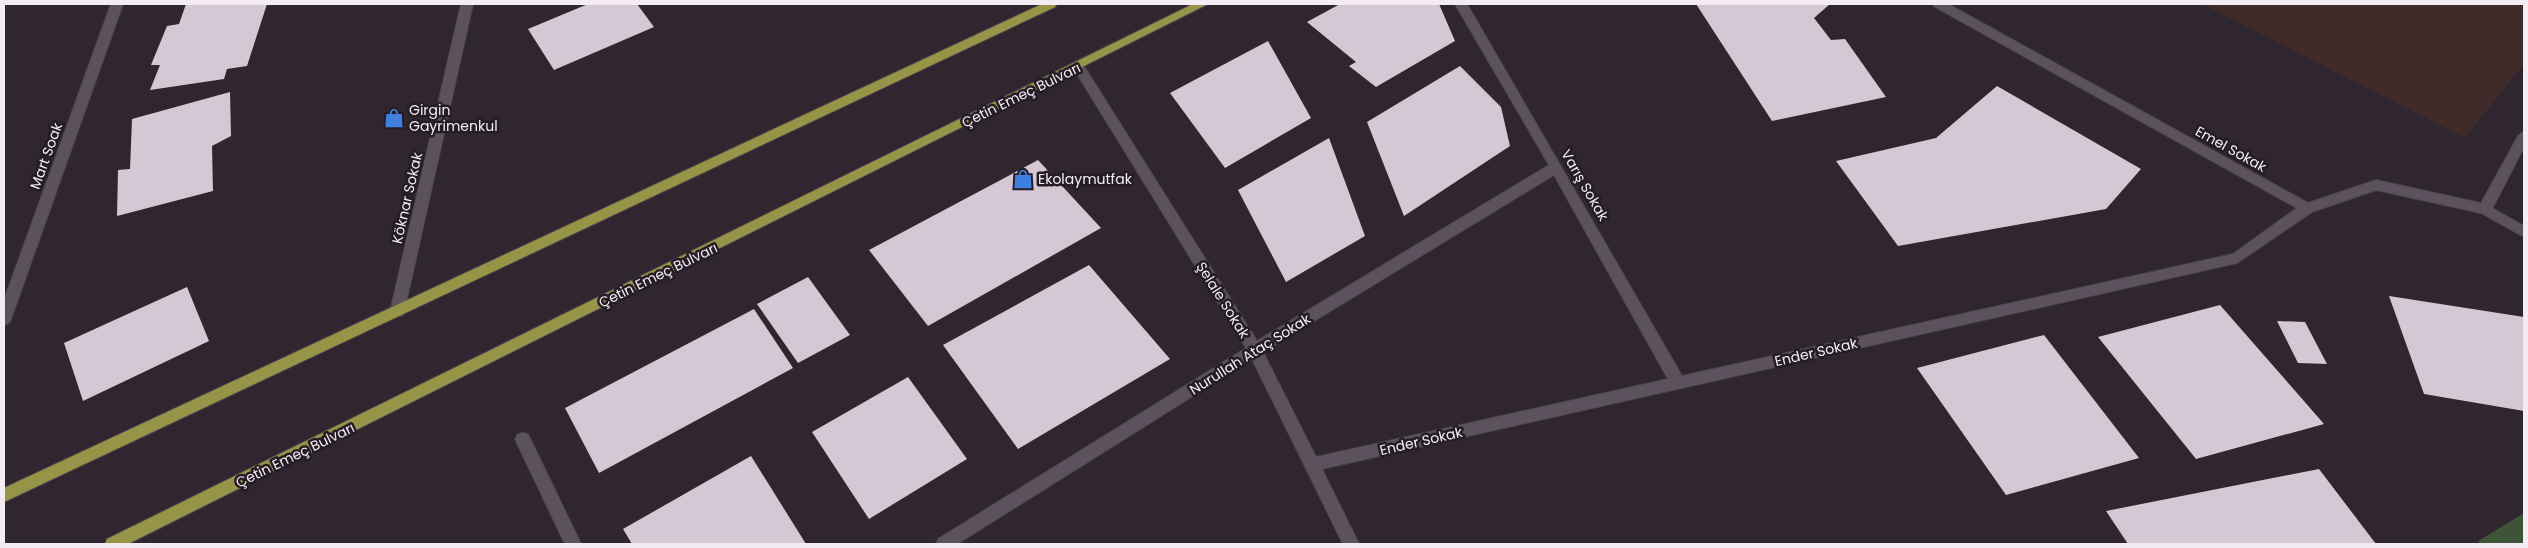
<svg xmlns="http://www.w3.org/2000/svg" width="2528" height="548" viewBox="0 0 2528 548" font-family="Poppins,sans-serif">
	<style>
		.commercial { fill: #3f2b29 }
		.green { fill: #3e5439 }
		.building { fill: #d5c8d4 }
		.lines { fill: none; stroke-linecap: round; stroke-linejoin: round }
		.minor-casing { stroke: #4c444c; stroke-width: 2 }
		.tertiary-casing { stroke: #4c444c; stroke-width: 2 }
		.primary-casing { stroke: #4c444c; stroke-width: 2 }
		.minor { fill: #5c525d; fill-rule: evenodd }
		.tertiary { fill: #5c525d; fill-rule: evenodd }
		.primary { fill: #979447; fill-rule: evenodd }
		.labels { text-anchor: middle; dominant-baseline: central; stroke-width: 5; stroke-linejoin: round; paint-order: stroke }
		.street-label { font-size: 14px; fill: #f3edf3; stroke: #251c26 }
		.poi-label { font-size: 14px; fill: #f3edf3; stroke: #251c26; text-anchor: start }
	</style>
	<rect width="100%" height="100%" fill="#2f262f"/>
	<path class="commercial" d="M2202 4H2524V64L2465 138Z"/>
	<path class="green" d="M2524 513V544H2481L2478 541Z"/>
	<g class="building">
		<path d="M186 4H267L247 66 227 69 224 79 150 90 160 65H151L167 26 179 24Z"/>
		<path d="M588 4H637L654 27 554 70 528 29Z"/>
		<path d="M1340 4H1439L1455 41 1376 87 1349 66 1356 62 1307 22Z"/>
		<path d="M1696 4H1830L1814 18 1831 40 1845 39 1886 97 1772 121Z"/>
		<path d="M1268 41 1311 118 1225 168 1170 93Z"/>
		<path d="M1460 66 1501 107 1510 146 1404 216 1367 122Z"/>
		<path d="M1997 86 2141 169 2106 209 1898 246 1836 161 1936 138Z"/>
		<path d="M230 92 231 136 212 146 213 191 117 216 118 170 130 169 132 119Z"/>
		<path d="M1329 138 1365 236 1286 282 1238 190Z"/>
		<path d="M1038 160 1101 228 928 326 869 250Z"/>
		<path d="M1089 265 1170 359 1018 449 943 345Z"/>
		<path d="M808 277 850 335 798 363 757 304Z"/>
		<path d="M187 287 209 341 83 401 64 343Z"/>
		<path d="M2389 296 2524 317V411L2424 394Z"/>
		<path d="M2220 305 2324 424 2196 459 2098 337Z"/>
		<path d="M754 309 793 368 599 473 565 408Z"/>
		<path d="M2277 321 2305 322 2327 364 2298 363Z"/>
		<path d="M2044 335 2139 458 2006 495 1917 368Z"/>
		<path d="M908 377 967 459 869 519 812 432Z"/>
		<path d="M751 456 806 544H632L623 529Z"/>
		<path d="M2319 469 2376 544H2128L2106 511Z"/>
	</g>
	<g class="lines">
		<defs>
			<g id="minor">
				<path d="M111 4H123L11 319 9 323 4 325V300Z"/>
				<path d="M461 4H473L404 312 402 316H392L390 312Z"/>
				<path d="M1455 4H1467L1682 376 2233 254 2297 208 1935 7 1933 4H1948L2308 203 2376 180 2485 204 2524 226V237L2481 213 2376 190 2312 212 2237 263 1322 469 1359 544H1343L1252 359 957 544H936L938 539 1246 348 1074 69 1072 66 1074 63H1082L1257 341 1549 165ZM1554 175 1668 379 1316 457 1263 352Z"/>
				<path d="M523 433 528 434 581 544H565L515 439 518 434Z"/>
			</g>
			<path id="tertiary" d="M2524 131V147L2492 209 2490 213H2480L2478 209 2518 136Z"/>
			<g id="primary">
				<path d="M1042 4H1057L1055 7 4 502V488Z"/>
				<path d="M1193 4H1208L128 544H105L107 539Z"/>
			</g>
		</defs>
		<use href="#minor" class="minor-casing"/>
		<use href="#tertiary" class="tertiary-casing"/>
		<use href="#primary" class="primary-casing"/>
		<use href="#minor" class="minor"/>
		<use href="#tertiary" class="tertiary"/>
		<use href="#primary" class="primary"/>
	</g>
	<defs>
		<symbol id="shop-bare" viewBox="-9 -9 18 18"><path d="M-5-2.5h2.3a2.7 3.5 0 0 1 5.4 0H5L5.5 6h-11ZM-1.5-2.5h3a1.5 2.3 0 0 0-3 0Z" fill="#3f7fe0" stroke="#251c26" stroke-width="2.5" paint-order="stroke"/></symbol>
	</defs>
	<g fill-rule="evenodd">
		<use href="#shop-bare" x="380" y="104" width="28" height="28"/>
		<use href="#shop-bare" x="1009" y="165" width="28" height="28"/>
	</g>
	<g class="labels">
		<g class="street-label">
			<text transform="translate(1021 95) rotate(-26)">Çetin Emeç Bulvarı</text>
			<text transform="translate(2231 149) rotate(29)">Emel Sokak</text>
			<text transform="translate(46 156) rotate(-70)">Mart Soak</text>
			<text transform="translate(1585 185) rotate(60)">Varış Sokak</text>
			<text transform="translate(407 198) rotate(-77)">Köknar Sokak</text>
			<text transform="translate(658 275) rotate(-26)">Çetin Emeç Bulvarı</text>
			<text transform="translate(1223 300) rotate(58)">Şelale Sokak</text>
			<text transform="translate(1816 352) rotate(-13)">Ender Sokak</text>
			<text transform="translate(1250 354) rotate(-32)">Nurullah Ataç Sokak</text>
			<text transform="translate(1421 441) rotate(-13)">Ender Sokak</text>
			<text transform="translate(295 455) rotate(-26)">Çetin Emeç Bulvarı</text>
		</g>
		<g class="poi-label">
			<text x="409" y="110">Girgin<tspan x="409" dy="16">Gayrimenkul</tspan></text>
			<text x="1038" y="179">Ekolaymutfak</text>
		</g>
	</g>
	<rect width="2528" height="548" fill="none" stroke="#f3edf3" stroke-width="10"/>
</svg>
